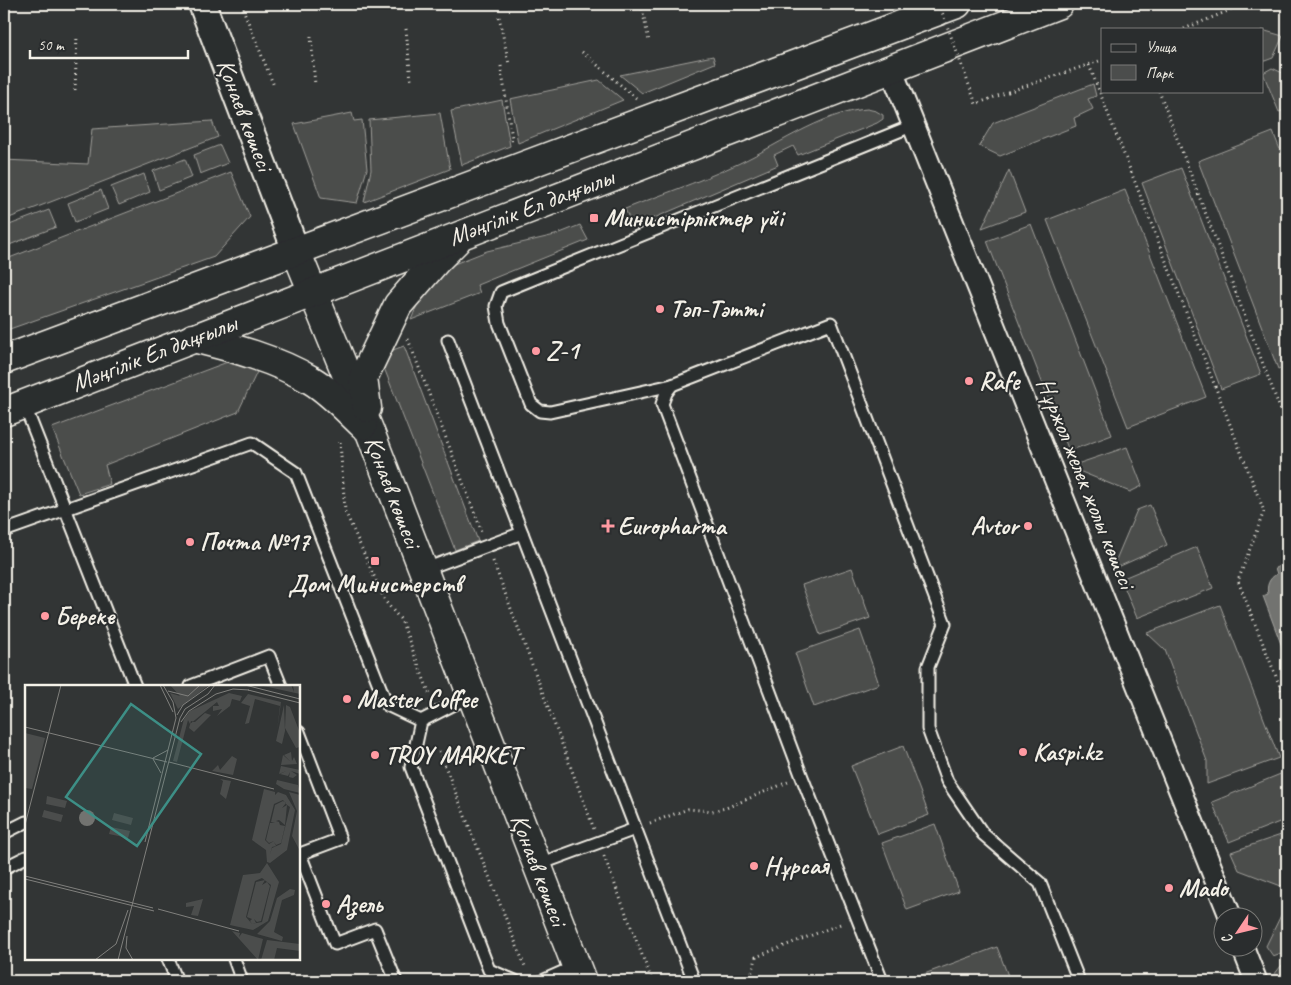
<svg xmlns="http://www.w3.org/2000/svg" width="1291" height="985" viewBox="0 0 1291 985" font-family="Caveat,sans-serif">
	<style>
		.green { fill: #4b4d4c; stroke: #a09f9a }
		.water { fill: #727370; stroke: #a6a5a0 }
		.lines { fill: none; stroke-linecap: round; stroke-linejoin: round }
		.service-casing { stroke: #f4f1e8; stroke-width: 15 }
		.minor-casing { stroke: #f4f1e8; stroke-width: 25 }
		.tertiary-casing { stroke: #f4f1e8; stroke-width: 30 }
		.secondary-casing { stroke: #f4f1e8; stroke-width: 31 }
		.path { stroke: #f4f1e8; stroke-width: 3; stroke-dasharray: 1 4; stroke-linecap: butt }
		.service { stroke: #2a2d2e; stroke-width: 11 }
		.minor { stroke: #2a2d2e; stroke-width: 21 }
		.tertiary { stroke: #2a2d2e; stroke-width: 26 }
		.secondary { stroke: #2a2d2e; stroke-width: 28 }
		.path-bridge { stroke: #f4f1e8; stroke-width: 3; stroke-dasharray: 1 4; stroke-linecap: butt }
		.poi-dot { fill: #ff9aa2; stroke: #2a2d2e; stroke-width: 2 }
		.labels { text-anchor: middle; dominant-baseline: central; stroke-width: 4; stroke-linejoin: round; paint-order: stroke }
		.street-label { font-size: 25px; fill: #f4f1e8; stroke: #2a2d2e }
		.poi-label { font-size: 25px; font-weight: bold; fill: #f4f1e8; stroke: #2a2d2e; text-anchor: start }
		.inset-road { fill: none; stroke: #80807d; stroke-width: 1 }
		.view { fill: #3d8f86; fill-opacity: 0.15; stroke: #3d8f86; stroke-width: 2.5 }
		.inset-edge { fill: none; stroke: #f4f1e8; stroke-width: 2.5 }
	</style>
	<rect width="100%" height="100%" fill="#323535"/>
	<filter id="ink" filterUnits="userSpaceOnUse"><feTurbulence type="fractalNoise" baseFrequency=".02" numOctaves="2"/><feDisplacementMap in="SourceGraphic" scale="10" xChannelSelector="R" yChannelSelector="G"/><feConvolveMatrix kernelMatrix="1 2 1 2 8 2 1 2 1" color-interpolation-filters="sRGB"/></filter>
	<g filter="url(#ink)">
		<g class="green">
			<path d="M1262 30 1283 36 1273 58 1262 62Z"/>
			<path d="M713 56 715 63 642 93 620 75Z"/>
			<path d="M1272 68 1287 75V109L1279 112 1263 73Z"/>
			<path d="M599 80 623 100 518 143 510 99Z"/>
			<path d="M1093 84 1096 96 1088 99 1093 109 1074 118 1076 126 1000 156 979 146 993 123Z"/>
			<path d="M502 100 510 146 462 165 451 111Z"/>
			<path d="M867 109 876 111 883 115V119L877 123 798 155 793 146 774 155 778 165 633 227 625 209C660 195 696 183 731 167 773 149 821 112 867 109Z"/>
			<path d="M352 113 354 121 362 120 367 169 357 203 321 198 294 124Z"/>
			<path d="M440 113 450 169 364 202 371 170 369 120Z"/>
			<path d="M212 121 218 137 4 220V160L88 164 92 129Z"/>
			<path d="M1273 132 1287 167V365L1278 369 1198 161Z"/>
			<path d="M220 145 228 163 200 174 194 155Z"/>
			<path d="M185 159 192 177 159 190 153 171Z"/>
			<path d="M1181 168 1261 374 1221 389 1142 183Z"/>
			<path d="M1009 170 1025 212 982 228Z"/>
			<path d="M231 172 250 217 214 257 4 331V260Z"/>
			<path d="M144 174 150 192 119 205 111 187Z"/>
			<path d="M101 190 108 209 75 222 68 203Z"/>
			<path d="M1125 190 1206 397 1128 427 1047 220Z"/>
			<path d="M49 210 56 227 4 247V227Z"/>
			<path d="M1031 224 1112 435 1069 451 987 241Z"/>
			<path d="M580 225 588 240 477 285 480 293 411 320 420 298 444 268 487 251 555 235Z"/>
			<path d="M404 346 478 541 455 550 379 355Z"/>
			<path d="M262 349 265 355 238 412 105 465 110 484 79 494 52 428Z"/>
			<path d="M1127 447 1142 486 1130 492 1079 471 1077 464Z"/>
			<path d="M1150 505 1167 545 1118 567 1115 562 1137 510Z"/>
			<path d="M1197 547 1213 588 1137 618 1121 579Z"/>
			<path d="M852 568 870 618 820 635 802 585Z"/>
			<path d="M1220 605 1279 758 1207 784V761L1165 650 1147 633Z"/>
			<path d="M860 630 879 684 814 707 795 653Z"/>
			<path d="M903 746 929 815 878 834 851 766Z"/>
			<path d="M1283 773 1287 782V819L1229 842 1212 802Z"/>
			<path d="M935 824 959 891 907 910 882 843Z"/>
			<path d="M1281 835 1287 850V883L1281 886 1239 870 1231 852Z"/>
			<path d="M1286 905H1287V951L1273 956 1266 946Z"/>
			<path d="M997 947 1010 981H918L916 977Z"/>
			<path d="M1287 964V981L1270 980 1281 966Z"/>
		</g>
		<path class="water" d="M1287 563V660L1263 596 1268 594C1266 586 1269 578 1277 574L1275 568Z"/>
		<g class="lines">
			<defs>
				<g id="service">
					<path d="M448 340 694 981"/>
					<path d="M672 385 550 412 540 411 531 404 499 323 496 306 501 292 914 125"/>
					<path d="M24 404 135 686"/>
					<path d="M4 531 252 443 296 473 387 705 421 721"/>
					<path d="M423 570 522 533"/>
					<path d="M191 686 269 656 281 686"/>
					<path d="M472 695 421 721 411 767 489 970 515 981"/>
					<path d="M299 732 340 839 300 854 335 944 375 929 396 981"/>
					<path d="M4 833 26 822"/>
					<path d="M537 865 635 829"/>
					<path d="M4 868 26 857"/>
					<path d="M168 959 177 981"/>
					<path d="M234 959 242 981"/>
					<path d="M542 981 576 966"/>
					<path d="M882 981 802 777 662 404 666 393 672 385 831 323 945 624 928 667V729L947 781 983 834 1040 883 1079 981"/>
				</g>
				<g id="minor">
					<path d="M891 69 1231 918"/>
					<path d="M1243 948 1256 981"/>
				</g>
				<path id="tertiary" d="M202 4 296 251"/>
				<g id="secondary">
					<path d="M296 251 370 432 582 981"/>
					<path d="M193 338C234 348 275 359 311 380 330 391 348 411 363 425"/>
					<path d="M4 360 957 4"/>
					<path d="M367 408 363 378 398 305 436 261 456 241"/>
					<path d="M4 412 1059 4"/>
				</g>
			</defs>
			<use href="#service" class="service-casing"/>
			<use href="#minor" class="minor-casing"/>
			<use href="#tertiary" class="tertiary-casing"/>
			<use href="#secondary" class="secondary-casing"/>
			<g class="path">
				<path d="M241 4 274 86"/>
				<path d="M641 4 649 41"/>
				<path d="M499 17 509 64"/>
				<path d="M406 29 411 80"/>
				<path d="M1184 29 1228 11 1238 4"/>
				<path d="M311 36 315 85"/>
				<path d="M582 52 636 98"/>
				<path d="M1089 65 1264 511 1238 581 1287 704"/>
				<path d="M501 66 513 145"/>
				<path d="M75 90 77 35"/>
				<path d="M1159 91 1287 427"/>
				<path d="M1008 92 1102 60"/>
				<path d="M408 339 482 532"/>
				<path d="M340 442 345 511 385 601 401 620 430 695"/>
				<path d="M493 561 594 829"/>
				<path d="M439 751 526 969"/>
				<path d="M650 823 688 809 712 811 726 808 788 782"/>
				<path d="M604 856 652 981"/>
				<path d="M740 981C752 977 754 969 756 957L843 923"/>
			</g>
			<use href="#service" class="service"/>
			<use href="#minor" class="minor"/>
			<use href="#tertiary" class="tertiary"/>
			<use href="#secondary" class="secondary"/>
			<path class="path-bridge" d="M939 4 976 104 1008 92"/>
		</g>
	</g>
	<g class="poi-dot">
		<rect x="589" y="213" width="10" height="10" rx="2.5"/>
		<circle cx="660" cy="309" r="5"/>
		<circle cx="536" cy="351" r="5"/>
		<circle cx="969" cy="381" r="5"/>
		<path d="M605.5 518.5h5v5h5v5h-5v5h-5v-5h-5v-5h5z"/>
		<circle cx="1028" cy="526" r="5"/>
		<circle cx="190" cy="542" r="5"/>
		<rect x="370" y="556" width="10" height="10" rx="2.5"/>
		<circle cx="45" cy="616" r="5"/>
		<circle cx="347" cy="699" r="5"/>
		<circle cx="1023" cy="752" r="5"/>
		<circle cx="375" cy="755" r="5"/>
		<circle cx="754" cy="866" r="5"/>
		<circle cx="1169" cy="888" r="5"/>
		<circle cx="326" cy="904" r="5"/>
	</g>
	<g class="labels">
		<g class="street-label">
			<text transform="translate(245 115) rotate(69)">Қонаев көшесі</text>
			<text transform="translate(531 207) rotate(-21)">Мәңгілік Ел даңғылы</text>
			<text transform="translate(154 353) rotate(-21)">Мәңгілік Ел даңғылы</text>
			<text transform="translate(1086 483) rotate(68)">Нұржол желек жолы көшесі</text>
			<text transform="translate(393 492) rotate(69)">Қонаев көшесі</text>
			<text transform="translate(539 870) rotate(69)">Қонаев көшесі</text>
		</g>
		<g class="poi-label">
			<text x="604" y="218">Министірліктер үйі</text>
			<text x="670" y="309">Тәп-Тәтті</text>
			<text x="546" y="351">Z-1</text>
			<text x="979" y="381">Rafe</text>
			<text x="618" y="526">Europharma</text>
			<text x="1018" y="526" text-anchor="end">Avtor</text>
			<text x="200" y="542">Почта №17</text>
			<text x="375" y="584" text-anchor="middle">Дом Министерств</text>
			<text x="55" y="616">Береке</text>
			<text x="357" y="699">Master Coffee</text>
			<text x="1033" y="752">Kaspi.kz</text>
			<text x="385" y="755">TROY MARKET</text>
			<text x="764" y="866">Нұрсая</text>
			<text x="1179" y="888">Mado</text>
			<text x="336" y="904">Азель</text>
		</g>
	</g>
	<g transform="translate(25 685)">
		<rect width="275" height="275" fill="#323535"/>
		<path d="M145 0H184L153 24 145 8 155 11ZM234 0H266L269 7 268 0H275V9ZM204 8 217 11 215 16 207 14 205 21 192 31 197 24 188 26V21H194L192 17 165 39 163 35 152 77 148 76 159 34 165 26ZM223 9 256 17 252 46 255 21 230 14 224 38 220 39 225 21 216 18ZM259 20 260 46 257 59 251 56ZM261 20 265 22 275 48V62L271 63 260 43ZM180 28 186 30 169 47 164 43 166 36 170 37ZM0 48 20 53 7 104 0 103ZM266 67 267 76 269 72 272 79 256 80 258 70 266 77 259 70ZM207 71 212 74 208 90 187 86 193 80 195 85ZM256 81 275 85V89L266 86 272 90 268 93 264 92 265 87 263 91 255 89 261 86 254 89ZM195 94 206 96 201 114 195 109 198 96ZM252 95 273 100 275 108 259 104 251 99ZM239 104 250 107V110L253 107 261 110 270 125 262 165 245 178 242 177 241 165 227 155ZM258 115 262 120 257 123 261 118 258 116 250 120 246 137 250 138H245L241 155 244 158 249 156 244 159 247 162 251 161 249 157 251 160 256 158 260 141 255 140 254 137 251 136 254 135 260 140 262 120 265 122 256 159 247 163 245 169 247 162 240 155 249 119ZM264 107 275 110V166L267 151 272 126ZM22 111 42 116 40 123 21 119ZM19 125 38 130 36 137 17 132ZM89 128 108 133 106 140 87 135ZM86 142 105 146 103 153 84 149ZM242 178 254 197 243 236 228 245 205 240 218 190 235 188ZM237 193 246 200 237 237 227 239 221 232 230 196ZM240 195 237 200 242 197 245 201 236 236 232 237 229 234 231 238 227 239 225 236 227 234 222 232 231 197ZM265 204 270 205 269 210 257 215 249 247 258 252 257 256 232 249 245 236 252 213ZM178 214 173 231 166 230 169 221 161 222V218ZM207 246 215 248 214 252 217 248 238 254 233 275ZM242 255 275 259V266L252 263 249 275H236Z" fill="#4b4d4c" fill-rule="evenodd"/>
		<path d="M54 133a8 8 0 1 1 16 0a8 8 0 1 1-16 0Z" fill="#727370"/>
		<path class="inset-road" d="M135 0 148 27M220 0 275 14M223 5 275 18M143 6 163 11 175 0M152 30 158 20 186 0M156 37 164 26 191 9 208 4 224 5M0 42 142 77M128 73 143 65M128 74 136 88M144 77 249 104M0 140 36 0M120 157 151 33 148 17 138 0M0 191 128 223M0 194 129 226M133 224 214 246M102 251 101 263 108 275M70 275 91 259 103 225M93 275 155 33 160 24 183 9 190 0"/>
		<path class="view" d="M106 19 176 69 112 161 41 112Z"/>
		<rect width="275" height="275" class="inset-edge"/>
	</g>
	<rect width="1291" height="985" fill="none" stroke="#2a2d2e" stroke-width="20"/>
	<rect x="10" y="10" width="1271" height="965" fill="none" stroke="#f4f1e8" stroke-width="2" filter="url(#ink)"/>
	<rect x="1101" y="28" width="162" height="65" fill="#2a2d2e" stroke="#7b7b78"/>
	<rect x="1111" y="44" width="25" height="8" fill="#2a2d2e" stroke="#7b7b78"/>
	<text x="1146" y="52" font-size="15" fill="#f4f1e8">Улица</text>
	<rect x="1111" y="65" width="25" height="15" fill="#4b4d4c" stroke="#7b7b78"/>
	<text x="1146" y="78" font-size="15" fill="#f4f1e8">Парк</text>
	<g transform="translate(1238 932) rotate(235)"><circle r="24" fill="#2a2d2e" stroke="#7b7b78"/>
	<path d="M0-4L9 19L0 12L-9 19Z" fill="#ff9aa2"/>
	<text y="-8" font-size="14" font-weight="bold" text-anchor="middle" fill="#f4f1e8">С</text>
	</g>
	<path d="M30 50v8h158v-8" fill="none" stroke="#f4f1e8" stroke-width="2.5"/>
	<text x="38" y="50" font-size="15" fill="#f4f1e8" stroke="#2a2d2e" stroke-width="4" paint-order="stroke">50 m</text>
</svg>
